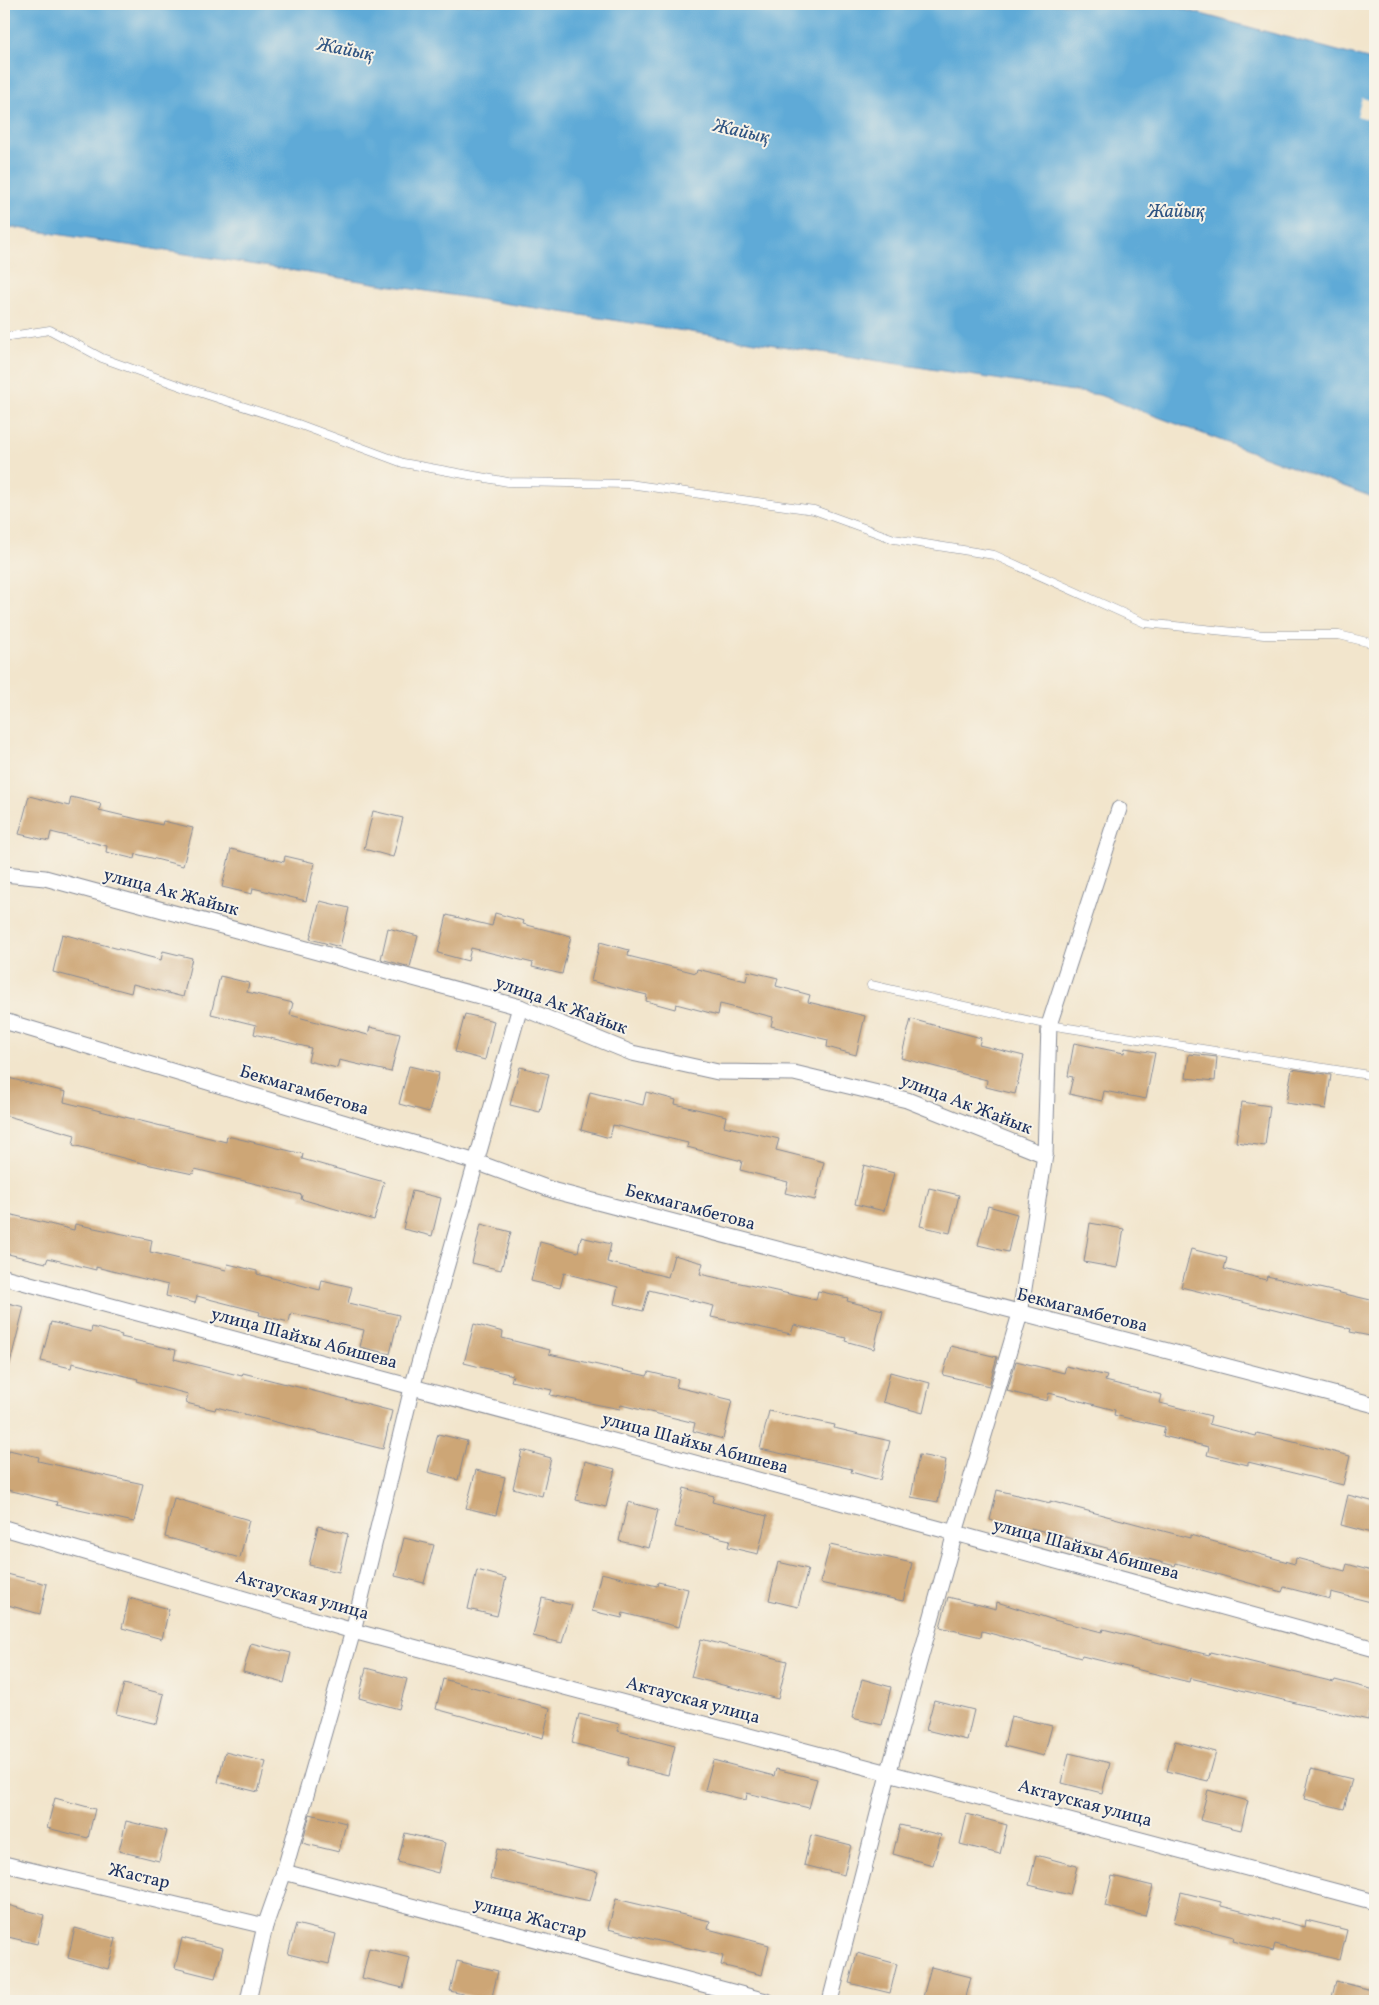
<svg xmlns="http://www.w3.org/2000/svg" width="1379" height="2005" viewBox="0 0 1379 2005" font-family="Vollkorn,serif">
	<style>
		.water { fill: #5faad7; stroke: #3d6c9a }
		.pier { fill: #f2e5cc }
		.building { fill: #cda676 }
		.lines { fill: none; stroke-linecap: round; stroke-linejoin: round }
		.service-casing { stroke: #868a95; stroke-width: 9 }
		.minor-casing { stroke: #868a95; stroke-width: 17 }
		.service { stroke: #fff; stroke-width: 8 }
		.minor { stroke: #fff; stroke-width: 15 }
		.labels { text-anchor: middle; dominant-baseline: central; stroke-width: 4; stroke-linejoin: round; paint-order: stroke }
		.street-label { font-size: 18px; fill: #1b2f5e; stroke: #f7f3e8 }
		.water-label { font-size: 19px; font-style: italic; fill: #2f5482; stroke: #f7f3e8 }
	</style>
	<rect width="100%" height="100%" fill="#f7f3e8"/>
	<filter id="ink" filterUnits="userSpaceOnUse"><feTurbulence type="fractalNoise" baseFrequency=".02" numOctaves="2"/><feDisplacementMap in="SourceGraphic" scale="10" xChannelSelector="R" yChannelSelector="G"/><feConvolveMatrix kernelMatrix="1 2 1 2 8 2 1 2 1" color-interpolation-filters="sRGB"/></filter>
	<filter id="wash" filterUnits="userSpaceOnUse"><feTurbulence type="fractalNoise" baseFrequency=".0096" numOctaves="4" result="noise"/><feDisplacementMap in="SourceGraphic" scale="20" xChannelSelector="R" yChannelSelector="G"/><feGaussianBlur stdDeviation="1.12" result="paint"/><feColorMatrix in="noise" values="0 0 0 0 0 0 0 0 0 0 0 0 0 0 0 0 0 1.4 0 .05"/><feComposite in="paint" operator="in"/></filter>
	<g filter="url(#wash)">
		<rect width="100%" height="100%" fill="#f2e5cc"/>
		<path class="water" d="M4 4H1164L1375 61V498L1099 395 4 226Z"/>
		<path class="pier" d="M1375 93V121L1357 116 1362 98 1373 101Z"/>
		<g id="blocks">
			<g class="building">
				<path d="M29 796 69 806 71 797 101 804 99 810 162 825 163 821 193 828 183 866 136 854 135 859 106 852 107 846 51 832 49 841 19 834Z"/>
				<path d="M373 811 403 818 393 857 364 849Z"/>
				<path d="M231 849 284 862 285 856 315 863 306 901 253 888 252 894 222 887Z"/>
				<path d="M320 901 349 908 340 947 310 939Z"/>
				<path d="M495 913 524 921 523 924 571 936 562 974 532 967 533 963 471 948 468 961 438 953 447 915 492 926Z"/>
				<path d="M388 928 418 936 410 967 381 959Z"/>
				<path d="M62 934 161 960 163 951 192 958 183 997 133 984 131 993 53 972Z"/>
				<path d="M600 942 629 950 628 956 696 973 697 969 746 981 748 971 778 978 776 986 810 995 808 1002 865 1016 856 1055 827 1047 828 1040 771 1026 773 1017 720 1004 718 1015 676 1004 675 1009 646 1001 647 995 591 981Z"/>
				<path d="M220 976 249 983 247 992 293 1003 290 1015 368 1035 370 1027 400 1034 391 1072 339 1060 337 1068 308 1061 311 1048 254 1034 256 1025 211 1014Z"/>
				<path d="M465 1014 494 1021 485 1060 455 1052Z"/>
				<path d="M911 1019 981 1038 979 1045 1024 1056 1015 1094 986 1087 987 1080 901 1058Z"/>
				<path d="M1074 1043 1124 1053 1125 1048 1155 1053 1146 1099 1104 1091 1102 1101 1069 1094 1073 1077 1068 1076Z"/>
				<path d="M1189 1054 1217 1057 1215 1081 1186 1078Z"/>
				<path d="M409 1066 439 1073 429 1112 399 1104Z"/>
				<path d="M520 1067 549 1074 540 1112 510 1105Z"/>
				<path d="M1292 1069 1331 1075 1326 1109 1286 1103Z"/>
				<path d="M4 1077 66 1092 64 1102 226 1142 227 1136 303 1154 302 1159 384 1182 374 1220 301 1199 302 1195 195 1169 193 1174 146 1164 73 1145 75 1135 4 1115Z"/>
				<path d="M590 1092 643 1105 646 1092 676 1100 675 1104 726 1116 724 1126 779 1139 776 1150 824 1162 815 1200 785 1193 788 1182 740 1170 742 1161 687 1147 688 1143 613 1125 610 1138 581 1130Z"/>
				<path d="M1242 1102 1270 1106 1265 1146 1236 1142Z"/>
				<path d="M864 1165 894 1173 884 1211 855 1204Z"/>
				<path d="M929 1188 959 1195 950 1233 920 1226Z"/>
				<path d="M412 1191 441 1198 432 1236 403 1229Z"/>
				<path d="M988 1206 1017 1214 1008 1252 978 1245Z"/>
				<path d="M4 1213 74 1230 75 1224 152 1240 150 1252 226 1270 228 1264 257 1271V1274L320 1290 322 1280 352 1287 348 1303 399 1315 390 1354 360 1347 364 1330 291 1313 289 1322 259 1315 260 1312 197 1296 195 1303 166 1296 168 1285 96 1267V1270L48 1258 46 1263 4 1253Z"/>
				<path d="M1090 1223 1124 1229 1117 1268 1084 1262Z"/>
				<path d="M481 1224 511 1232 501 1270 472 1263Z"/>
				<path d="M581 1237 611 1244 607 1262 668 1277 674 1255 703 1263 700 1274 816 1300 818 1291 848 1298 847 1301 883 1310 874 1349 845 1341 846 1338 794 1325 791 1334 711 1317 714 1306 649 1290 643 1311 614 1304 618 1287 564 1273 560 1288 531 1281 540 1242 578 1252Z"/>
				<path d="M1191 1249 1227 1258 1224 1269 1266 1280 1267 1276 1375 1301V1337L1350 1332 1351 1329 1181 1287Z"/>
				<path d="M4 1302 24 1307 9 1367 4 1366Z"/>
				<path d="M51 1322 91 1332 92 1327 122 1335 121 1337 176 1350 174 1359 242 1376 243 1373 392 1411 383 1449 216 1407 215 1410 186 1403 188 1394 137 1381 138 1379 72 1363 71 1368 41 1361Z"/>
				<path d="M474 1324 503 1332 502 1338 550 1350 549 1354 647 1376 649 1372 678 1379 676 1387 732 1400 723 1439 693 1431 695 1423 621 1405 620 1409 550 1395 552 1390 511 1381 513 1375 464 1363Z"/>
				<path d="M951 1346 997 1357 989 1386 943 1375Z"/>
				<path d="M1016 1361 1064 1373 1066 1366 1107 1376 1105 1381 1162 1395 1160 1403 1211 1416 1209 1424 1256 1436 1257 1433 1350 1456 1343 1485 1248 1462V1465L1207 1455 1209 1447 1163 1436 1165 1427 1114 1415 1115 1410 1049 1393 1047 1401 1007 1391Z"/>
				<path d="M890 1372 930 1383 923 1413 883 1402Z"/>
				<path d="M769 1411 835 1425 834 1428 890 1441 880 1480 851 1472 852 1469 760 1449Z"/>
				<path d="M438 1434 467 1441 458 1480 428 1472Z"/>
				<path d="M9 1450 39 1457 38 1461 143 1484 134 1522 56 1505 57 1502 4 1489V1473Z"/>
				<path d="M522 1450 551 1458 542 1496 513 1488Z"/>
				<path d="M919 1455 946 1460 938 1502 911 1497Z"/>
				<path d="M585 1461 615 1469 606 1507 576 1500Z"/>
				<path d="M476 1470 505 1477 496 1515 466 1508Z"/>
				<path d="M684 1488 714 1496 712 1502 767 1516 758 1554 728 1547 730 1540 675 1527Z"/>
				<path d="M997 1490 1050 1503V1501L1190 1538V1535L1295 1564 1296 1558 1345 1571 1347 1564 1375 1572V1603L1331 1592 1330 1599 1284 1587 1282 1592 1176 1563 1175 1566 1031 1528 1030 1530 990 1520Z"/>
				<path d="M1348 1495 1375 1502V1534L1341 1525Z"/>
				<path d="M174 1498 249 1520 240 1558 165 1537Z"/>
				<path d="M628 1502 658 1510 649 1548 619 1541Z"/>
				<path d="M318 1526 348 1534 339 1572 309 1565Z"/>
				<path d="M404 1538 434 1545 424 1583 395 1576Z"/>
				<path d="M830 1545 912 1563 903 1601 820 1583Z"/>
				<path d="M778 1562 808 1569 798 1607 769 1600Z"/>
				<path d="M477 1570 506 1578 497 1616 468 1609Z"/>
				<path d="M601 1573 657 1586 658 1582 688 1589 679 1627 623 1613 622 1618 592 1611Z"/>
				<path d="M7 1574 47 1584 40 1614 4 1604Z"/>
				<path d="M948 1597 996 1609 997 1602 1054 1620 1102 1632 1103 1629 1209 1655 1210 1652 1334 1682 1335 1680 1375 1690 1368 1720 1190 1678 1189 1682 1082 1656 1081 1658 982 1631 981 1637 940 1627Z"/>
				<path d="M129 1598 169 1609 162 1639 122 1628Z"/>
				<path d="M542 1598 572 1605 562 1643 533 1636Z"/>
				<path d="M701 1639 787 1661 778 1699 691 1677Z"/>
				<path d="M251 1643 291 1653 284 1683 243 1672Z"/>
				<path d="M366 1668 407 1679 399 1709 359 1698Z"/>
				<path d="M443 1679 550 1708 543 1738 436 1709Z"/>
				<path d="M862 1679 891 1687 882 1725 852 1718Z"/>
				<path d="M124 1684 164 1694 157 1724 116 1714Z"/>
				<path d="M934 1700 974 1710 967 1740 926 1730Z"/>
				<path d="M579 1714 619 1724 618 1731 675 1746 668 1775 627 1765 629 1758 572 1743Z"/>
				<path d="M1011 1716 1052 1726 1044 1756 1004 1746Z"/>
				<path d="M1175 1741 1216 1752 1208 1781 1167 1771Z"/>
				<path d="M225 1752 266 1762 258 1792 218 1782Z"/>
				<path d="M1069 1753 1110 1763 1102 1793 1062 1783Z"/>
				<path d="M713 1760 774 1776 776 1769 817 1779 809 1808 747 1793 746 1800 705 1790Z"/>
				<path d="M1311 1769 1352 1779 1344 1809 1304 1799Z"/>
				<path d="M1208 1790 1248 1801 1241 1830 1200 1820Z"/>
				<path d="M55 1798 95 1809 88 1838 47 1828Z"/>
				<path d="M310 1814 346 1823 339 1852 302 1843Z"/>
				<path d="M967 1814 1007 1825 1000 1854 960 1844Z"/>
				<path d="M126 1821 167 1831 159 1861 119 1851Z"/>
				<path d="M900 1825 941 1835 933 1865 893 1854Z"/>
				<path d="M405 1833 445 1843 438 1873 398 1862Z"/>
				<path d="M811 1835 851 1845 844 1875 804 1865Z"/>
				<path d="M497 1849 598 1872 590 1901 490 1879Z"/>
				<path d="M1036 1855 1077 1866 1070 1895 1029 1885Z"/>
				<path d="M1112 1876 1153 1886 1145 1916 1105 1906Z"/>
				<path d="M1181 1892 1221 1902V1906L1305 1927 1306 1920 1347 1930 1340 1960 1275 1944 1273 1951 1233 1940 1234 1937 1174 1922Z"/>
				<path d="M616 1899 710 1921 708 1929 769 1945 762 1975 721 1965 723 1956 608 1929Z"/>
				<path d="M4 1904 44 1915 37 1944 4 1936Z"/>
				<path d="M296 1924 336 1934 329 1964 288 1954Z"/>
				<path d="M75 1928 116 1939 108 1969 68 1958Z"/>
				<path d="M182 1938 223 1948 215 1978 175 1968Z"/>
				<path d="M369 1948 410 1958 403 1988 362 1978Z"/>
				<path d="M857 1953 897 1964 890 1993 849 1983Z"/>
				<path d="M457 1961 498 1971 491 2001 450 1991Z"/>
				<path d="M931 1967 971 1977 965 2001H941L923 1997Z"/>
				<path d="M1336 1981 1375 1991V2001H1331Z"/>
			</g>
		</g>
	</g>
	<g filter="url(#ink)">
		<use href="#blocks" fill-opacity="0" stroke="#868a95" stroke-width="1"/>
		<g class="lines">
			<defs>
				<g id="service">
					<path d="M4 337 50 330 102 358 183 387 298 424 403 463 508 482 629 484 814 510 894 539 994 555 1145 623 1264 635H1339L1375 644"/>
					<path d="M871 985 1049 1025 1375 1076"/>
				</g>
				<g id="minor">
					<path d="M4 874 45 878 520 1007 632 1053 718 1072 794 1073 907 1100 1045 1155"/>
					<path d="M4 1021 476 1162 555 1191 1375 1405"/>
					<path d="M4 1277 955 1533 1375 1649"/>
					<path d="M4 1528 353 1631 1375 1902"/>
					<path d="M4 1864 265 1926"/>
					<path d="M284 1872 766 2001"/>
					<path d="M248 2001 265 1926 284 1872 353 1631 412 1388 520 1007"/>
					<path d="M830 2001 889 1771 955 1533 1020 1314 1045 1155 1049 1025 1119 809"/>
				</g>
			</defs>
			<use href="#service" class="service-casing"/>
			<use href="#minor" class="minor-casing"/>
			<use href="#service" class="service"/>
			<use href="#minor" class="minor"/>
		</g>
	</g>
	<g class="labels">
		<g class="street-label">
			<text transform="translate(171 893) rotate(15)">улица Ак Жайык</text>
			<text transform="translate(561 1006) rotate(20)">улица Ак Жайык</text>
			<text transform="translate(304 1091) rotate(17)">Бекмагамбетова</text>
			<text transform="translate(966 1105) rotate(21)">улица Ак Жайык</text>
			<text transform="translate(690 1208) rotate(15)">Бекмагамбетова</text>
			<text transform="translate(1082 1311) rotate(14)">Бекмагамбетова</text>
			<text transform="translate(304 1339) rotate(15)">улица Шайхы Абишева</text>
			<text transform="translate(695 1444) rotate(15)">улица Шайхы Абишева</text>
			<text transform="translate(1086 1550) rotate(15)">улица Шайхы Абишева</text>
			<text transform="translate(302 1596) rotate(16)">Актауская улица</text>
			<text transform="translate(693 1701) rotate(15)">Актауская улица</text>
			<text transform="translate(1085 1804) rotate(15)">Актауская улица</text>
			<text transform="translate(139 1877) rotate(13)">Жастар</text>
			<text transform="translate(530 1919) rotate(15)">улица Жастар</text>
		</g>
		<g class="water-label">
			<text transform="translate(345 50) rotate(11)">Жайық</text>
			<text transform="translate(741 132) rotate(13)">Жайық</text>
			<text x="1176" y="212">Жайық</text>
		</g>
	</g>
	<rect width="1379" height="2005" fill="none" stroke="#f7f3e8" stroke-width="20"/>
</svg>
